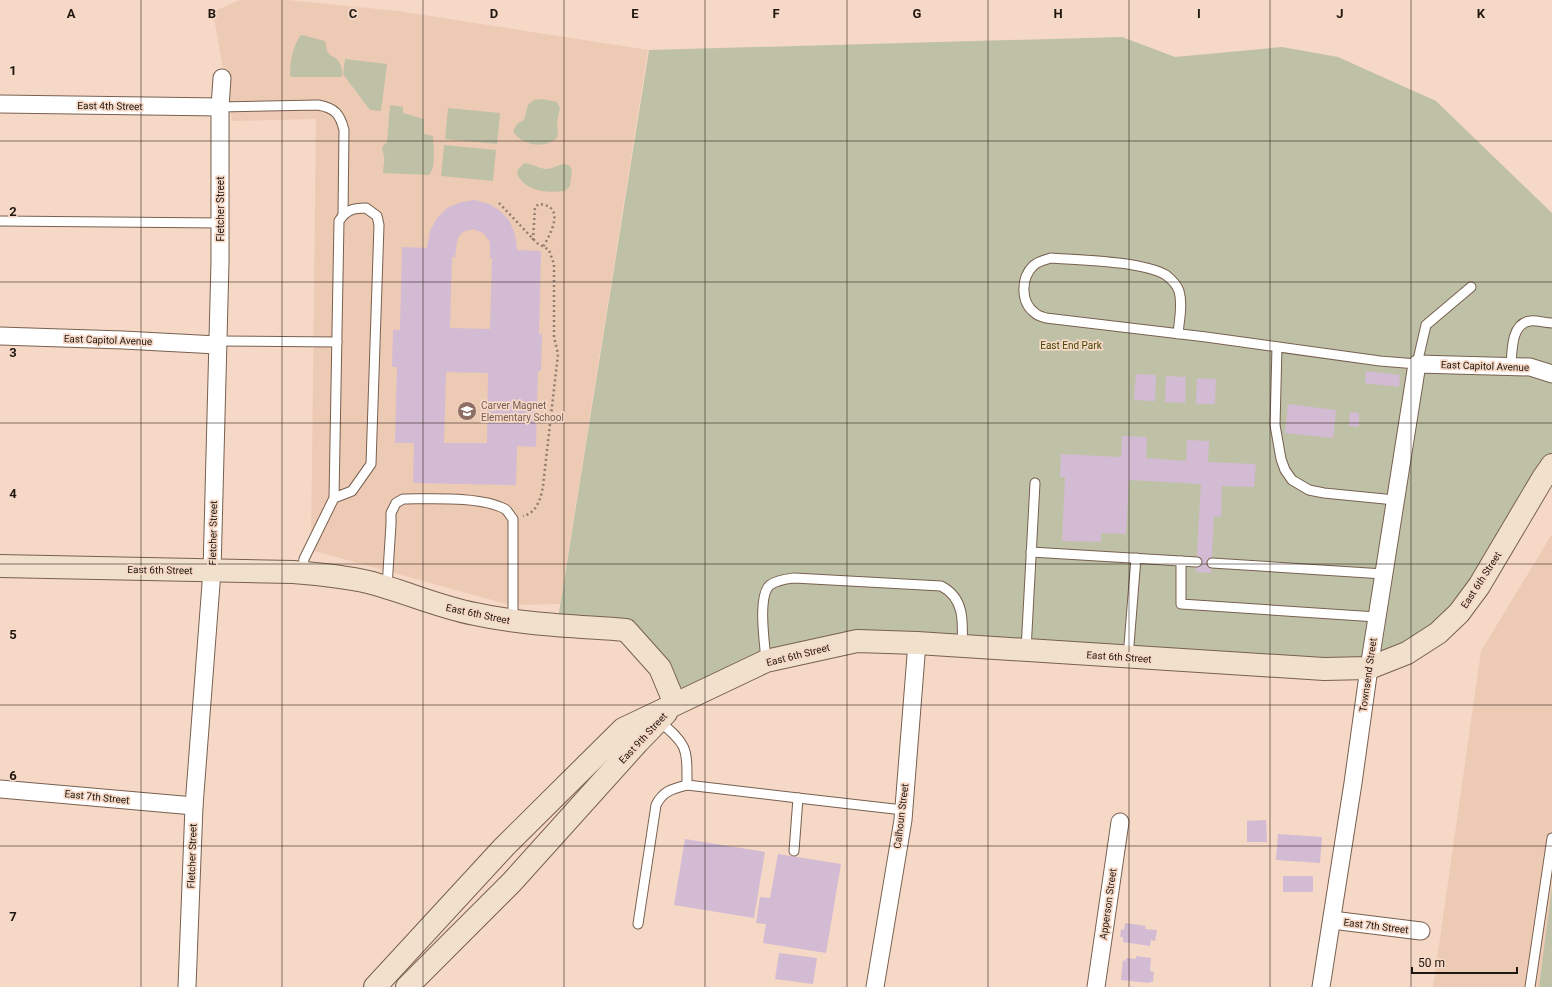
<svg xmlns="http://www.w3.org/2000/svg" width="1552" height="987" viewBox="0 0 1552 987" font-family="Roboto,sans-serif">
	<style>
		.built { fill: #edcab4 }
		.green { fill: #bfc1a7 }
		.building { fill: #d2bbd3; fill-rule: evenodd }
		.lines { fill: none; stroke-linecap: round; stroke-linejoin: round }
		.lane-casing { stroke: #78604f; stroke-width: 11 }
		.street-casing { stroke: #78604f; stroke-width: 19 }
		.secondary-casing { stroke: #78604f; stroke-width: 24 }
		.path { stroke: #907c6f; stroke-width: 2.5; stroke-dasharray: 2 3; stroke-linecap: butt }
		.lane { stroke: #fff; stroke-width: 9 }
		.street { stroke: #fff; stroke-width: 17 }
		.secondary { stroke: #f1e0cc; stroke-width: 22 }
		.grid { fill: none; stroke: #201710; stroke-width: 1; stroke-opacity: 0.55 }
		.labels { text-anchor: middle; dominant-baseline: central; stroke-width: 3.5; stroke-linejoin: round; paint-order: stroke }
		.street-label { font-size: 10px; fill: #201710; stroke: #f5d8c6 }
		.park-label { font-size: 10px; fill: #444501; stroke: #f5d8c6 }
		.education-label { font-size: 10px; fill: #785e54; stroke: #f5d8c6; text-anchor: start }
		.grid-label { font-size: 13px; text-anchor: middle; font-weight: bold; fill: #201710; stroke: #f5d8c6; stroke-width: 3.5; stroke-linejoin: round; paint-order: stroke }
	</style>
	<rect width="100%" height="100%" fill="#f5d8c6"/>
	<g class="built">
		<path d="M240 0H287L398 11 648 50 560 604 510 605 311 550 316 119 232 121 213 12Z"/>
		<path d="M1552 534V987H1433L1481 651Z"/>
	</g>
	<g class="green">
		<path d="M302 35 325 41 327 51 330 55C340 59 343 67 342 77H291L290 74C290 61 293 47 300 36Z"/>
		<path d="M1122 37 1175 57 1282 47 1338 57 1436 101 1552 213V467L1459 613 1369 668 821 649 675 704 626 630 557 625 649 50Z"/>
		<path d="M345 59 387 64 381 111 370 110 343 74Z"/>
		<path d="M542 99 557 102 560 108 557 122 558 136C548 150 521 146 513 131L518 123 524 120 528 105 534 100Z"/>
		<path d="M390 105 403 107V113L424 119V134L433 136C433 147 437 166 429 175L383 173C383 168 385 161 384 156 382 148 380 148 387 142Z"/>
		<path d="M448 108 500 113 497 144 445 139Z"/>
		<path d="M444 145 496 150 493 181 441 176Z"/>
		<path d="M525 163C532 164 538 168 545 169 555 170 565 158 572 169L570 186 565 191C547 193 526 192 517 174L518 169Z"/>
		<path d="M1552 886V987H1539Z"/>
	</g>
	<g class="building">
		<path d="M475 200 489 204 499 210 509 220 515 234 517 250 541 251 539 334H542L541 371H538L536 447 517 446 516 485 413 483 414 443H395L397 367H392L393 330H400L402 247 427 248 430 231 437 218 447 208 461 202ZM473 229 483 233 490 242V258H492L490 329 450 328 452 257H455L457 241 459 236 463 232ZM446 372 488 373 487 443H444Z"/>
		<path d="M1366 371 1400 375 1399 387 1365 383Z"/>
		<path d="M1136 374 1156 375 1155 401 1134 400Z"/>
		<path d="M1166 376 1186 377 1185 403 1165 402Z"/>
		<path d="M1197 378 1216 379 1215 404H1196Z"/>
		<path d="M1288 404 1336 410 1333 438 1285 433Z"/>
		<path d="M1350 412 1359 413V427L1349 426Z"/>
		<path d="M1122 436 1147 437 1146 458 1186 461 1187 440 1209 441 1208 462 1256 464 1254 487 1222 486 1221 517 1214 516 1211 573 1196 572 1201 484 1129 480 1126 534 1101 533V542L1062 541 1065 477H1060L1061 454 1121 457Z"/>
		<path d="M1266 820 1267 842H1247V821Z"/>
		<path d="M1278 834 1322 837 1320 863 1276 860Z"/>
		<path d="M685 839 765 852 754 918 674 905Z"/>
		<path d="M778 854 841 864 826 953 763 943 766 924 756 923 760 897 770 898Z"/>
		<rect x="1283" y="876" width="30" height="16"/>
		<path d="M1125 923 1146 926 1145 929 1157 930 1155 941 1151 940 1150 946 1123 942V937H1120L1121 929 1124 930Z"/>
		<path d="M779 953 817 958 813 984 775 979Z"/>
		<path d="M1136 956 1151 958 1150 971 1154 972 1153 982H1149V983L1121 980 1123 960 1126 961V958L1136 959Z"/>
	</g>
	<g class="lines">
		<defs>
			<g id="lane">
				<path d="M220 107 318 105C335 108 340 114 344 130L343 215"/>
				<path d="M0 221 220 223"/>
				<path d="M1178 334C1179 321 1183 305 1179 291 1177 285 1171 279 1166 275 1141 261 1080 260 1051 258 1045 260 1038 261 1033 266 1021 278 1020 302 1035 313 1038 316 1043 317 1046 318L1206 337 1380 361 1417 364 1426 325 1471 287"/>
				<path d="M217 341 337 342"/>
				<path d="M1277 347 1275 425 1281 459 1285 470 1292 480 1309 490 1324 493 1395 500"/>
				<path d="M1511 366C1512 352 1511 323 1530 321 1537 320 1545 323 1552 323"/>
				<path d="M1031 552 1197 562"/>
				<path d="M1181 561V604L1377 617"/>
				<path d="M1212 563 1384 574"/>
				<path d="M302 573 304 559 334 498 339 221C346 210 353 208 366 208L377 216 379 225 371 464 352 491 334 498"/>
				<path d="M387 587 391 524V513L396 503 403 499C431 499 481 496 505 509 508 511 510 516 513 519V621"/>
				<path d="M1026 650 1035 483"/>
				<path d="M1128 657 1136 558"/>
				<path d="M766 661C765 644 757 596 770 585 777 580 786 579 794 578L941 586C965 598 963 623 962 646"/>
				<path d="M659 721C688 745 687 748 687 785"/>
				<path d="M798 798 903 810"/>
				<path d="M638 924 656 805C663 791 672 789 687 785L798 798 794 851"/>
				<path d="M1530 987 1552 838"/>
			</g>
			<g id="street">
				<path d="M0 104 220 107"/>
				<path d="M0 336 123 340 217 345"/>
				<path d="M0 789 194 806"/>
				<path d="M1332 920 1421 931"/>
				<path d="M187 987 194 806 212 571 220 262V107L222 78"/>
				<path d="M875 987 903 820 917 643"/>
				<path d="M1096 987 1120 822"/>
				<path d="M1321 987 1353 783 1369 668 1417 364 1530 367 1552 374"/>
			</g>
			<g id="secondary">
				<path d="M0 566 293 572C318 574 343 576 368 582 404 591 438 607 475 614 525 625 575 626 626 630L660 668 675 704"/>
				<path d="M375 987 504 847 623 729 766 661 857 641 917 643 1324 669 1369 668 1407 653 1438 633 1459 613 1479 586 1543 478 1552 465"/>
				<path d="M407 987 512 882 638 742 666 713"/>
			</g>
		</defs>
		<use href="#lane" class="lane-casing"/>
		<use href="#street" class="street-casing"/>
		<use href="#secondary" class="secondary-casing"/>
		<g class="path">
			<path d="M499 203 537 243 549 250 554 264V337L558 354 543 486C541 498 537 513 523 516"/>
			<path d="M533 240 535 207 539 204C566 206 551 233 543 247"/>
		</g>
		<use href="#lane" class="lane"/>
		<use href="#street" class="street"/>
		<use href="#secondary" class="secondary"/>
	</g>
	<path class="grid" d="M141 0V987M282 0V987M423 0V987M564 0V987M705 0V987M847 0V987M988 0V987M1129 0V987M1270 0V987M1411 0V987M0 141H1552M0 282H1552M0 423H1552M0 564H1552M0 705H1552M0 846H1552"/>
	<defs>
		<symbol id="school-disc" viewBox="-11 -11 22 22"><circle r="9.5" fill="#8d6e63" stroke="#f5d8c6"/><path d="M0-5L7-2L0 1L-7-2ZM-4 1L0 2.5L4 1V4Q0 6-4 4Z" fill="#fff"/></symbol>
	</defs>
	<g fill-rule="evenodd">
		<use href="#school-disc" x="456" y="400" width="22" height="22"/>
	</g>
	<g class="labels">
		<g class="street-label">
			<text transform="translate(110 106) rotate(1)">East 4th Street</text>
			<text transform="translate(220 209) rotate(-90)">Fletcher Street</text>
			<text transform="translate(108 340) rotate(2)">East Capitol Avenue</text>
			<text transform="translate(1485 366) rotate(2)">East Capitol Avenue</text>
			<text transform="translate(213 533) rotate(-89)">Fletcher Street</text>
			<text transform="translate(160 570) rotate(1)">East 6th Street</text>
			<text transform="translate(1481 580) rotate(-57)">East 6th Street</text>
			<text transform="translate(478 614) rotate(12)">East 6th Street</text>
			<text transform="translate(798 655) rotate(-14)">East 6th Street</text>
			<text transform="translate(1119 657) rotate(4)">East 6th Street</text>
			<text transform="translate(1368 675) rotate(-82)">Townsend Street</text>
			<text transform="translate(643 738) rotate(-47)">East 9th Street</text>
			<text transform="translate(97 797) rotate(6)">East 7th Street</text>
			<text transform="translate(901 816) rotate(-83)">Calhoun Street</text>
			<text transform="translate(192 856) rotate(-88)">Fletcher Street</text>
			<text transform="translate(1108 904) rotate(-82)">Apperson Street</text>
			<text transform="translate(1376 926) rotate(7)">East 7th Street</text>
		</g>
		<g class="park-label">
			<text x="1071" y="345">East End Park</text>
		</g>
		<g class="education-label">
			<text x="481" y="405">Carver Magnet<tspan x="481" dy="12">Elementary School</tspan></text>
		</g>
	</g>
	<g class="grid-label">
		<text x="71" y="18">A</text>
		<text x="212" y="18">B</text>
		<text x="353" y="18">C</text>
		<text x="494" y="18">D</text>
		<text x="635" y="18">E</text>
		<text x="776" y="18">F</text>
		<text x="917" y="18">G</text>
		<text x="1058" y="18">H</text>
		<text x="1199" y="18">I</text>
		<text x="1340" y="18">J</text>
		<text x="1481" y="18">K</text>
		<text x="13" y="75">1</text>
		<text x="13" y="216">2</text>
		<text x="13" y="357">3</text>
		<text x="13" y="498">4</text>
		<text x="13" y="639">5</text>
		<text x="13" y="780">6</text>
		<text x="13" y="921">7</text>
	</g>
	<path d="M1412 967v6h105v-6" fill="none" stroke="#201710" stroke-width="2"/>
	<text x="1418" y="967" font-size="12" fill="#201710" stroke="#f5d8c6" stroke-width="3" paint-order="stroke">50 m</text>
</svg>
